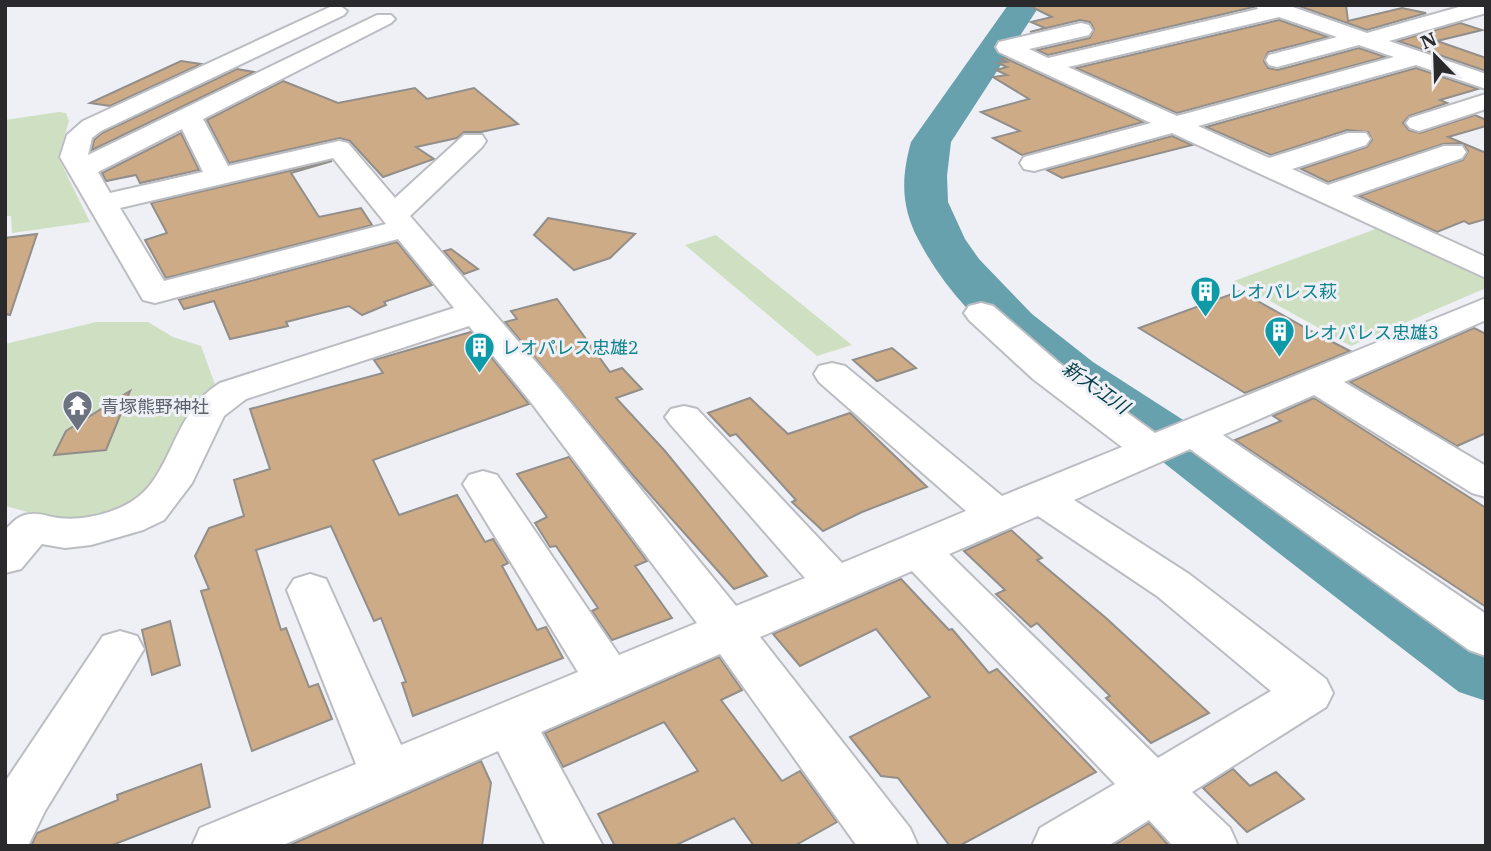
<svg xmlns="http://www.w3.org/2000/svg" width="1491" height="851" viewBox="0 0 1491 851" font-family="'IBM Plex Serif','Noto Sans JP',serif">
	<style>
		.green { fill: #cfe0c2 }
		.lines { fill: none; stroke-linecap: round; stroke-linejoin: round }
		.river { fill: #67a1ad; fill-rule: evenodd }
		.building { fill: #ceab87; stroke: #928e8a; stroke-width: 2 }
		.minor-casing { stroke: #bbbdc2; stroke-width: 4 }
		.minor { fill: #fff; fill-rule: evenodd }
		.labels { text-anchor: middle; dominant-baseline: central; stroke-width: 6; stroke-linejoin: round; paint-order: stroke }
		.culture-label { font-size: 18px; fill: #0d838f; stroke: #eef0f5; text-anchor: start }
		.worship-label { font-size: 18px; fill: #5b616d; stroke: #eef0f5; text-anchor: start }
		.water-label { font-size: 19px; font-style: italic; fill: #043d47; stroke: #eef0f5 }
	</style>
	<rect width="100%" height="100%" fill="#eef0f5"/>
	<g class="green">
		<path d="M59 112 66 113 69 121 58 157 90 222 12 233 11 216H5V120Z"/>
		<path d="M1381 227 1486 275V288L1351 346 1234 281Z"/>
		<path d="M716 235 852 345 817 356 685 245Z"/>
		<path d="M96 322H148L173 337 201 346 217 390 166 473 141 503 80 521 47 517 5 506V344Z"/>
	</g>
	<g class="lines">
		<path class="river" d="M1008 5H1040L951 142 947 176 948 202 965 239 979 259 1032 314 1093 362 1191 425 1486 633V701L1459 692C1357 614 1255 535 1154 455 1137 442 1118 433 1101 420 1032 372 957 315 918 239 901 206 901 178 911 142Z"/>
	</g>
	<g class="building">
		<path d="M1028 5H1254V7L1048 55 1037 50 1090 38 1094 29 1090 22 1080 20 1030 32 1045 28 1031 22 1052 17Z"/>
		<path d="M1296 5H1346L1348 21 1402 8 1426 13 1367 30Z"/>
		<path d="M1279 20 1328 37 1268 52 1264 61 1268 68 1278 70 1359 48 1385 57 1177 113 1076 68Z"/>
		<path d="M1460 23 1482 30 1437 41 1486 58V71L1398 41Z"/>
		<path d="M1005 58 1143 122 1022 155 993 138 1020 131 981 112 1029 99 993 77 1007 75 996 70 1007 67 998 63 1007 62 1001 59Z"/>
		<path d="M181 61 201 64 110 106 90 103Z"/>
		<path d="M1416 68 1478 89 1440 100 1447 103 1409 116 1403 123 1409 130 1420 133 1475 115 1486 120V126L1448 137 1486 153V219L1469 224 1464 221 1437 232 1359 196 1463 160 1468 151 1462 143 1443 144 1328 182 1301 169 1367 147 1372 140 1368 132 1347 130 1271 155 1206 127Z"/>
		<path d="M237 69 254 72 92 150 94 140 102 133Z"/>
		<path d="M283 81 338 103 415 88 427 99 474 88 518 124 481 132H464L457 138 416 147 434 159 383 177 350 141 340 138 229 163 207 120Z"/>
		<path d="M181 133 199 170 140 183 136 175 106 181 102 173Z"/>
		<path d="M1172 136 1192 145 1062 178 1047 170Z"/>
		<path d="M332 161 291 173 319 217 361 208 372 225 166 278 145 240 167 233 151 203Z"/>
		<path d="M548 218 635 234 610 258 574 270 534 235Z"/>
		<path d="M37 234 10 315 5 314V238Z"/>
		<path d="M397 242 432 285 384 302 386 305 362 315 349 306 286 322 288 326 230 339 214 301 184 309 179 300Z"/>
		<path d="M451 249 478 269 464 274 444 251Z"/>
		<path d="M1240 291 1311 331 1350 351 1245 393 1139 328Z"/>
		<path d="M557 299 610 372 622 368 642 389 616 398 665 451 767 576 734 589 631 473 505 322 517 319 511 311Z"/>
		<path d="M1474 328 1486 334V433L1457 446 1350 382Z"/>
		<path d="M471 332 529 404 373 460 399 515 457 495 485 542 493 539 508 563 502 566 537 630 546 627 563 658 413 716 402 683 406 682 381 618 374 621 331 526 256 550 281 630 286 628 309 687 318 684 332 719 252 751 201 591 209 589 195 556 209 528 244 516 234 480 270 469 250 409 383 373 374 360Z"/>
		<path d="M892 348 916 368 877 381 853 360Z"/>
		<path d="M130 391 106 450 54 455 66 431Z"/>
		<path d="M750 398 788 434 850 413 927 487 862 512 823 531 792 502 796 500 736 434 730 436 708 413Z"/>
		<path d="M1314 398 1486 508V607L1235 440 1281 421 1273 416Z"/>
		<path d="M569 457 647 561 635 566 672 618 612 640 592 611 598 608 556 546 550 547 535 523 547 517 517 474Z"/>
		<path d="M1011 530 1042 558 1037 560 1106 618 1209 713 1151 743 1106 698 1110 696 1037 623 1031 627 996 594 1005 590 964 551Z"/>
		<path d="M901 579 949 630 952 629 989 673 997 669 1096 772 959 846H950L898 778 881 776 850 737 930 697 876 629 800 666 773 634Z"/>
		<path d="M170 621 180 665 152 675 142 630Z"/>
		<path d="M719 657 742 690 721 700 782 781 800 771 837 822 794 846H754L734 818 674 846H615L598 814 698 771 664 722 563 767 545 733Z"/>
		<path d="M481 761 491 783 482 846H288Z"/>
		<path d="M201 764 210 807 110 846H31L37 833 118 800 117 795Z"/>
		<path d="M1233 769 1250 786 1276 772 1304 799 1247 832 1203 788Z"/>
		<path d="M1149 823 1169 846H1113Z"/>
	</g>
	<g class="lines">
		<defs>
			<g id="minor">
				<path d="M339 5 347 11 344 15 101 131 92 138 88 155 377 15H391L395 19 391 23 203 119 228 166 339 141 348 143 395 198 464 135H482L486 141 482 147 410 216 556 385 736 606 805 578 671 425 665 417 671 409 684 406 697 409 842 563 966 511 819 382 814 374 819 366 832 363 845 366 1002 496 1122 447 1033 379 969 320 964 313 969 306 981 303 993 306 1059 363 1155 433 1486 298V320L1344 382 1486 466V497L1472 493 1314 395 1223 435 1486 614V656L1469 650 1190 449 1074 500 1189 574 1326 679 1333 693 1326 707 1192 792 1230 828 1238 846H1173L1149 820 1108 846H1032L1040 828 1115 784 912 571 760 637 910 828 918 846H857L720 654 541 732 603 846H546L498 751 281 846H192L200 828 356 764 287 590 294 579 310 574 326 579 401 745 578 672 463 484 469 475 483 471 497 475 619 655 697 623 530 401 469 326 246 399 224 416 192 483 164 520 143 530 91 545 65 548 42 544 21 569 5 573V530C13 522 19 514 32 514 40 513 50 517 58 518 82 521 111 514 131 502 173 477 171 413 220 383L454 308 398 239 155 303 143 300 60 157 67 135 83 121 330 7ZM182 129 203 172 110 193 98 172ZM333 158 386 224 164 281 120 208ZM1038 516 1157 596 1271 691 1158 758 949 554Z"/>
				<path d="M1256 5H1287L1367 33 1466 5H1486V13L1389 41 1486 74V89L1416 65 1198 126 1269 158 1348 133H1366L1370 139 1366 145 1292 169 1328 185 1444 146H1462L1466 152 1462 158 1352 196 1486 257V278L1172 133 1034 171 1024 169 1020 163 1024 157 1151 123 999 52 996 47 999 42 1081 23 1089 25 1092 30 1089 35 1029 49 1048 58 1258 9ZM1279 17 1337 37 1269 55 1266 60 1269 65 1277 67 1359 45 1394 57 1177 116 1068 67Z"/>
				<path d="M1486 94V109L1419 131 1410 128 1406 123 1410 118Z"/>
				<path d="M120 631 137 636 144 649 45 811 28 846H5V782L103 636Z"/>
			</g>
		</defs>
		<use href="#minor" class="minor-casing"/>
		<use href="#minor" class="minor"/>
	</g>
	<defs>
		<symbol id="building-pin" viewBox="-11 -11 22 30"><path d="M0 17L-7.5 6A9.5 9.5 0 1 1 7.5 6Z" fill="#0f9aa8" stroke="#eef0f5"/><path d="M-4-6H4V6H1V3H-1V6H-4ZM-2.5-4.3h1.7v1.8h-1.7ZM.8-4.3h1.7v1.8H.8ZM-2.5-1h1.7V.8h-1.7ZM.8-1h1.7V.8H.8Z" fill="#fff"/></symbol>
		<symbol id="temple-pin" viewBox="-11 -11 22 30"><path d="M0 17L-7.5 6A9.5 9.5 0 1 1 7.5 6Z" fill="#6b7280" stroke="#eef0f5"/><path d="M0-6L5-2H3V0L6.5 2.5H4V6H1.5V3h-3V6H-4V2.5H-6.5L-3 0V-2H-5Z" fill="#fff"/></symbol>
	</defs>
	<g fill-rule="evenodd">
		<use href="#building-pin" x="1188" y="274" width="35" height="47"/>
		<use href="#building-pin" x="1262" y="314" width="35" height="47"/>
		<use href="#building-pin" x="462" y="330" width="35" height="47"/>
		<use href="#temple-pin" x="60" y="388" width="35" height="47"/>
	</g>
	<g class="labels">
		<g class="culture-label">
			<text x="1229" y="291">レオパレス萩</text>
			<text x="1302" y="332">レオパレス忠雄3</text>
			<text x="502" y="347">レオパレス忠雄2</text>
		</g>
		<g class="worship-label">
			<text x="101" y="406">青塚熊野神社</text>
		</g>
		<g class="water-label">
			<text transform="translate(1096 387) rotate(35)">新大江川</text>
		</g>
	</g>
	<rect width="1491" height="851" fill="none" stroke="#2a2a2c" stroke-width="14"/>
	<g transform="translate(1435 56) rotate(337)" stroke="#eef0f5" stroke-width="5" paint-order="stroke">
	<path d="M0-5L12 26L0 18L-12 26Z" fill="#2a2a2c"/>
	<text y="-10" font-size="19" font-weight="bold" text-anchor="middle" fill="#2a2a2c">N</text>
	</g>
</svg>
